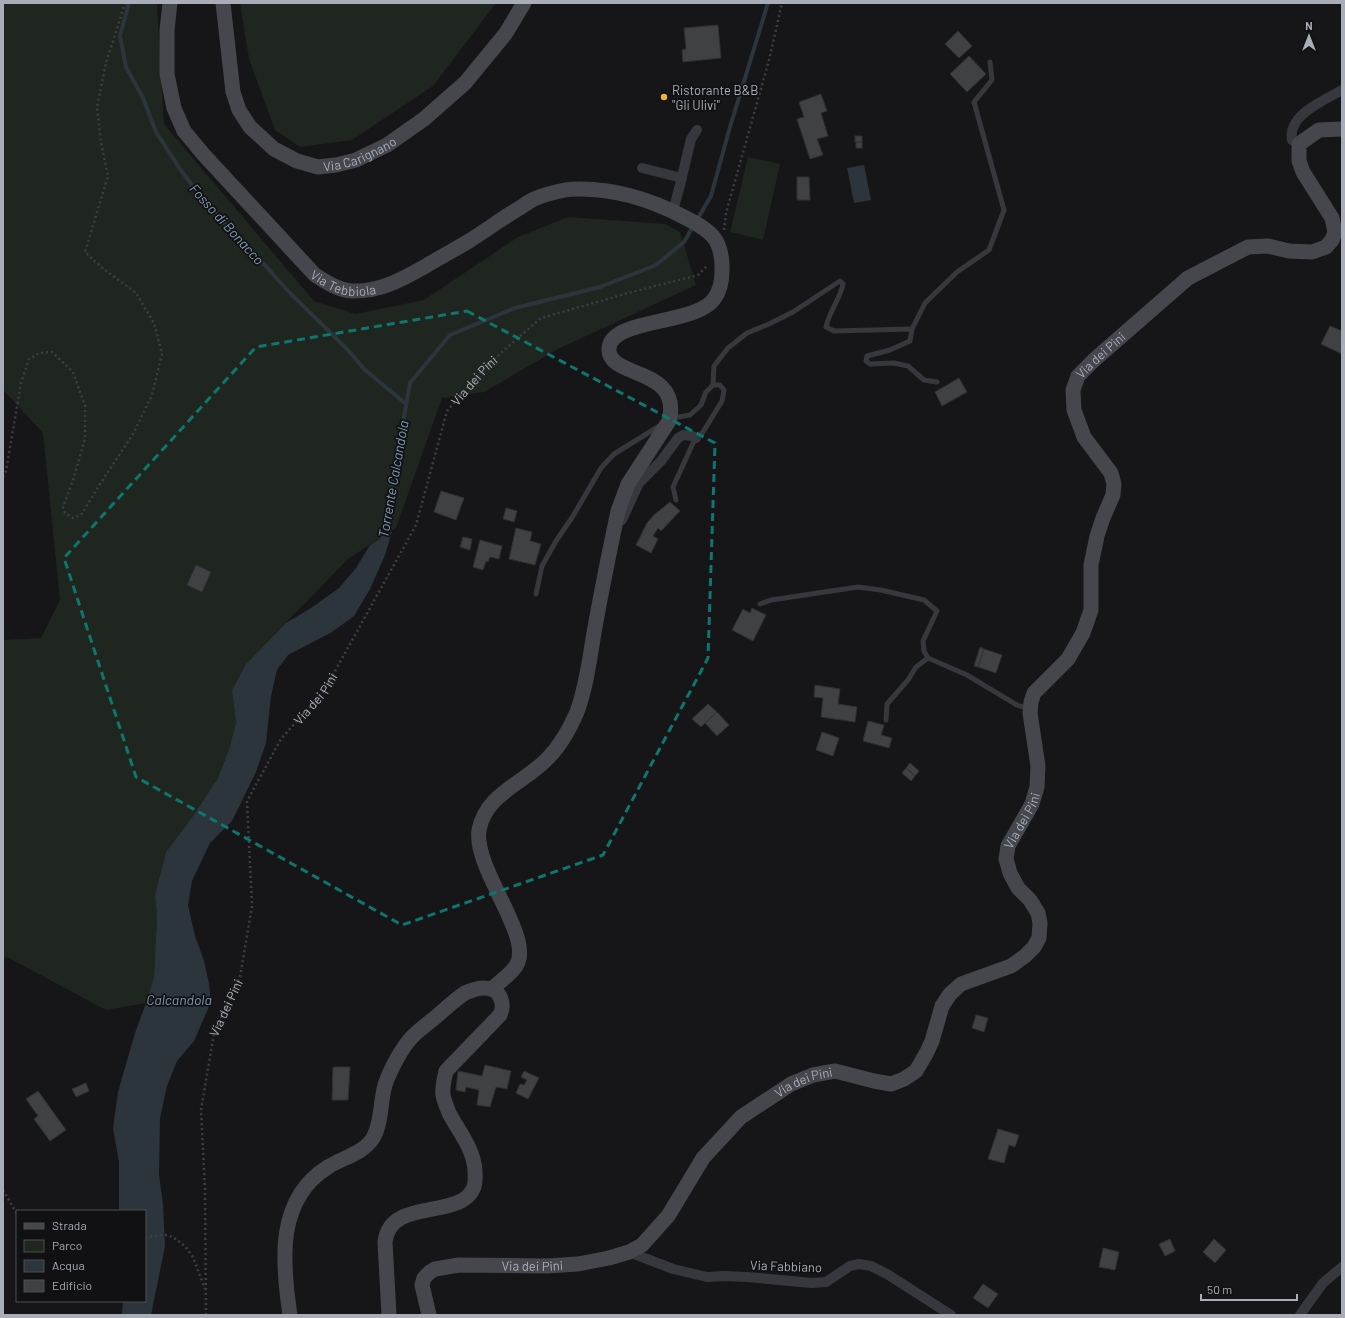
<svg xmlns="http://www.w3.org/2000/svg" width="1345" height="1318" viewBox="0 0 1345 1318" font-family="Barlow,sans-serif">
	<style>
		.green { fill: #1e261f }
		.water { fill: #2c353c }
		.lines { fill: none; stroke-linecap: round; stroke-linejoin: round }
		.stream { stroke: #2c353c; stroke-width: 4 }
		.building { fill: #404145; stroke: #303034 }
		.path { stroke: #3d3f44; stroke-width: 2.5; stroke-dasharray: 2 3; stroke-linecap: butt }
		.lane { stroke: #37383d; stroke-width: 5 }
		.street { stroke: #37383d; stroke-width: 10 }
		.secondary { stroke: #45474d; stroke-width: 15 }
		.marked { fill: none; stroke: #0f766e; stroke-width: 3; stroke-dasharray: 8 5; stroke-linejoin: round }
		.poi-dot { fill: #f2b134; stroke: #111113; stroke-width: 1.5 }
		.labels { text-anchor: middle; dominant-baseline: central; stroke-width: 3.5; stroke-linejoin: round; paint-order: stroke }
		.poi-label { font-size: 13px; fill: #a8adb8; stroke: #111113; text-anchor: start }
		.street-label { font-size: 13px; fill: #a8adb8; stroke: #111113 }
		.water-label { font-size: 14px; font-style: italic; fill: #7f9bb3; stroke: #111113 }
	</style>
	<rect width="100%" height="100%" fill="#161618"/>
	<g class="green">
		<path d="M3 3H157L164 124 314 301 355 314 424 300 518 237 568 217 665 224 680 232 696 285 558 349 484 392 442 398 396 528 348 559 246 664 232 690 236 723 229 749 218 778 193 816 166 852 155 895 157 916 154 977 146 1003 106 1010 7 957 3 959V640L41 638 60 600 43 433 3 390Z"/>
		<path d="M240 3H496L433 86 352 140 300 147 275 130 249 59Z"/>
		<path d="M748 157 780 164 763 240 730 232Z"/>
	</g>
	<g class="water">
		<path d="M864 165 871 200 854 203 847 168Z"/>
		<path d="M392 531 385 555 370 589 354 616 332 632 288 655 277 670 271 696 266 743 256 772 232 821 210 843 192 881 188 905 195 936 204 961 209 983 211 1002 194 1041 177 1061 167 1086 160 1118 159 1175 163 1204 165 1246 151 1315H122L123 1301H145V1211H119V1162L113 1128 118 1092 135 1033 146 1003 154 977 157 916 155 895 166 852 193 816 218 778 229 749 236 723 232 690 246 664 286 623 311 608 339 588 356 568 370 545Z"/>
	</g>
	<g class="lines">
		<g class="stream">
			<path d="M129 3 120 36 126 67 143 98 156 132 180 169 203 200 235 235 262 262 290 293 347 349 364 369 406 404"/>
			<path d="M382 541 410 383 450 335 515 308 600 287 656 265 684 242 711 196 730 127 768 3"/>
		</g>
	</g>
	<g class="building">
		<path d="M718 25 721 58 683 62 682 50 686 49 684 28Z"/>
		<path d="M958 31 972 46 959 58 945 44Z"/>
		<path d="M969 56 986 74 967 92 950 74Z"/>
		<path d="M821 94 827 111 821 113 828 136 817 139 823 155 810 159 797 119 804 117 799 102Z"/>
		<rect x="855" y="136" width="7" height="6"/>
		<rect x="856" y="142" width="6" height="6"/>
		<path d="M797 177H809L810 200H797Z"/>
		<path d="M1330 326 1342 331V354L1321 344Z"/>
		<path d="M959 378 967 392 942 406 935 392Z"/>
		<path d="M441 491 464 498 456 520 434 512Z"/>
		<path d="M670 502 680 511 661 531 658 528 653 536 658 539 651 553 636 545 647 523 655 514Z"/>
		<path d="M506 508 517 511 514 522 503 519Z"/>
		<path d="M516 528 532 532 530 541 541 544 535 565 509 559Z"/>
		<path d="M463 537 472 539 470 550 460 547Z"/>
		<path d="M480 540 502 546 499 559 490 557 488 562 486 561 483 570 473 567Z"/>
		<path d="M196 565 211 572 202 592 187 585Z"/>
		<path d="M752 608 766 615 753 641 732 630 743 609 750 613Z"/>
		<path d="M980 647 984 649 978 667 974 666Z"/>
		<path d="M984 649 1002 655 996 673 978 667Z"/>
		<path d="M815 685 840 689 838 704 857 707 855 722 821 717 823 698 814 697Z"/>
		<path d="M708 704 717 712 701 727 692 719Z"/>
		<path d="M717 712 729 725 717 736 705 723Z"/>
		<path d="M868 721 884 725 881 735 892 738 889 748 863 741Z"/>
		<path d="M822 732 839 738 833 756 816 750Z"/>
		<path d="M910 763 919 771 915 776 906 768Z"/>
		<path d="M906 768 915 776 911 781 902 773Z"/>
		<path d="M976 1015 988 1018 984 1032 972 1028Z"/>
		<path d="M485 1065 511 1071 507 1089 496 1087 490 1107 477 1105 479 1090 466 1087 465 1092 456 1090 458 1071 482 1076Z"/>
		<path d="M333 1067H350L348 1100H332Z"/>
		<path d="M524 1071 539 1078 528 1099 516 1093 520 1084 524 1085 527 1080 521 1077Z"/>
		<path d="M86 1083 89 1091 76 1097 72 1089Z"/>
		<path d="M38 1091 66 1130 50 1141 34 1119 38 1116 26 1099Z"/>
		<path d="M998 1129 1019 1135 1015 1147 1009 1145 1004 1163 988 1159Z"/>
		<path d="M1170 1239 1175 1251 1165 1256 1159 1244Z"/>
		<path d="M1214 1239 1226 1250 1215 1263 1203 1252Z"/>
		<path d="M1103 1248 1119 1252 1115 1270 1099 1267Z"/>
		<path d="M983 1284 998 1294 988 1308 973 1298Z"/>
	</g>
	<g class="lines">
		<g class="path">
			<path d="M724 230 726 213 769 60 782 3"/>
			<path d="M3 477 6 471 21 383 29 359 39 353 52 352 73 372 85 406V439L73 480 63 507 65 513 73 518 81 515 100 484 133 434 152 395 162 354 154 323 136 293 101 267 85 252 108 176 101 143 97 107 106 63 125 3"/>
			<path d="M3 1190 17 1214"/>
			<path d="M145 1237 166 1235 173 1237 185 1246 193 1257 205 1289"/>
			<path id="s1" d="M206 1315 205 1189 201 1110 214 1033 240 977 252 906 247 801 281 739 324 691 416 525 447 411 485 367 541 318 632 292 698 275 708 265"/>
		</g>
		<g class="lane">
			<path d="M912 329 925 303 957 272 989 250 1004 210 974 102 992 80 990 62"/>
			<path d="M713 385 714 366 728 348 747 333 769 324 793 312 840 281 843 284C840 299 829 312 826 327L834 331 912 329 910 341 890 350 867 356 866 361 870 364 894 363 908 366 924 380 937 382"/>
			<path d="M672 420 678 417 690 415 701 405 706 392 713 385H720L724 390 722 401 703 432 694 441 673 487 676 500"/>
			<path d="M536 594 542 566 556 541 573 516 601 468 614 454 661 425"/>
			<path d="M760 604 771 600 858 587 881 590 924 600 937 611 923 641 924 651 928 658 967 675 1017 705 1029 709"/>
			<path d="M886 720 887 704 908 680 916 667 928 658"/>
		</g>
		<g class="street">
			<path d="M1299 144 1292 140C1287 115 1325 100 1342 90"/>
			<path d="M642 168 682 178"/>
			<path d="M673 211 680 185 691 139 697 130"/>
			<path d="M622 520 639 483 661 461 678 438 683 435 692 436 696 438"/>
			<path d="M629 1252 673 1269 707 1277 724 1276 747 1277 812 1283 826 1282 850 1266 859 1264 871 1266 887 1274 951 1315"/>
			<path d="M1300 1315 1323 1283 1342 1267"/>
		</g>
		<g class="secondary">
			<path id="s2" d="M170 3 167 30V74L174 108 184 131 204 155 315 275C326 282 338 290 352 291 379 292 401 280 424 267 439 258 454 250 469 241 485 231 501 219 518 209 523 206 528 202 534 199 543 195 555 192 565 190 570 189 575 189 580 189 615 189 651 200 682 216 710 230 723 238 722 271 722 280 720 291 714 299 696 325 612 318 609 348 606 379 683 366 669 421L628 484 618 511C610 549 602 588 595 627 590 655 587 685 577 712 570 728 560 746 548 758 525 783 486 793 479 830 473 869 535 938 516 966 510 975 499 982 492 989"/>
			<path id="s3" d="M223 3 233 92 239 110 250 127 274 149 297 161 318 167 336 165 356 160 387 145 424 119 465 83 506 33 524 3"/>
			<path d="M290 1315C282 1262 276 1199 328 1167 342 1158 364 1153 373 1138 382 1123 380 1102 385 1085 390 1070 402 1047 413 1036 419 1030 426 1025 432 1020 443 1011 453 1001 465 993 477 988 495 983 501 999 503 1005 503 1009 500 1015L446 1071C444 1080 442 1087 443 1095 444 1101 447 1107 449 1113 459 1132 474 1149 475 1171 475 1177 476 1184 473 1189 459 1220 390 1197 385 1242L389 1315"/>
			<path id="s4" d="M429 1315 422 1285 424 1278 430 1272 435 1269 459 1265 547 1266 578 1264 609 1258 629 1252 642 1245 668 1216 703 1158 741 1117 791 1084 813 1075 835 1071 874 1081 891 1084 904 1079 916 1071 927 1052 932 1041 942 1006 950 994 961 984 1011 966 1025 956 1034 947 1039 938 1040 923 1038 913 1030 900 1018 888 1010 873 1006 859 1008 846 1032 804 1037 787 1038 766 1030 713 1031 702 1034 693 1068 659 1083 633 1091 610V565L1097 536 1103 518 1113 495 1114 484 1111 473 1084 437 1074 410 1073 390 1078 376 1094 360 1188 278 1248 247 1268 246 1289 251 1312 252 1326 247 1332 240 1335 232 1332 218 1303 172 1299 161V144L1319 130 1342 129"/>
		</g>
	</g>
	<path class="marked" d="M467 311 715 443 708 658 603 855 402 925 136 777 64 558 256 347Z"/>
	<circle class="poi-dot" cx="664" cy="97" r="4"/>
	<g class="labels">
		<g class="poi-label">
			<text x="672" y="90">Ristorante B&amp;B<tspan x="672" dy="15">"Gli Ulivi"</tspan></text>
		</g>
		<g class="street-label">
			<text stroke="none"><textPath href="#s3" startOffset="253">Via Carignano</textPath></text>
			<text stroke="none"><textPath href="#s2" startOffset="356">Via Tebbiola</textPath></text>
			<text stroke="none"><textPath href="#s4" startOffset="1457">Via dei Pini</textPath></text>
			<text stroke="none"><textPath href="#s1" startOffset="1006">Via dei Pini</textPath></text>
			<text stroke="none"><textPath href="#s1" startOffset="646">Via dei Pini</textPath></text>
			<text stroke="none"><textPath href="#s4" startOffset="942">Via dei Pini</textPath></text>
			<text stroke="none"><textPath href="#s1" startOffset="311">Via dei Pini</textPath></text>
			<text stroke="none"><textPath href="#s4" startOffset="498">Via dei Pini</textPath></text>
			<text stroke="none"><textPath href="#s4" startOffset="150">Via dei Pini</textPath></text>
			<text transform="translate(786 1266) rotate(2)">Via Fabbiano</text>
		</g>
		<g class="water-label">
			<text transform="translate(227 224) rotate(48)">Fosso di Bonacco</text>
			<text transform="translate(393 479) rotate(-80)">Torrente Calcandola</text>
			<text x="179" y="999">Calcandola</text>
		</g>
	</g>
	<rect width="1345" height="1318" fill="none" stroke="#a8adb8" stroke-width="8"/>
	<rect x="16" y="1210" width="130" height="92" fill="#111113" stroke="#4d4f55"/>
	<rect x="24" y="1223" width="20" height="6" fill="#45474d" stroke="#4d4f55"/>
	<text x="52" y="1230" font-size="12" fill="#a8adb8">Strada</text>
	<rect x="24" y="1240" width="20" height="12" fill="#1e261f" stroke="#4d4f55"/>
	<text x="52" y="1250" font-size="12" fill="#a8adb8">Parco</text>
	<rect x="24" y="1260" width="20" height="12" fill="#2c353c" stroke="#4d4f55"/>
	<text x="52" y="1270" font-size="12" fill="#a8adb8">Acqua</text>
	<rect x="24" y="1280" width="20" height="12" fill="#404145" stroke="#4d4f55"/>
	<text x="52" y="1290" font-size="12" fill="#a8adb8">Edificio</text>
	<g transform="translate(1309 36)" stroke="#111113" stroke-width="3" paint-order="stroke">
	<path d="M0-3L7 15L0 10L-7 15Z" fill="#a8adb8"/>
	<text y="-6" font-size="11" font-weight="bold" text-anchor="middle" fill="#a8adb8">N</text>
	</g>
	<path d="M1201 1294v6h96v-6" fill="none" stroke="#a8adb8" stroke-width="2"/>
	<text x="1207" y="1294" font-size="12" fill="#a8adb8" stroke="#111113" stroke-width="3" paint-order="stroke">50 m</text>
</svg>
